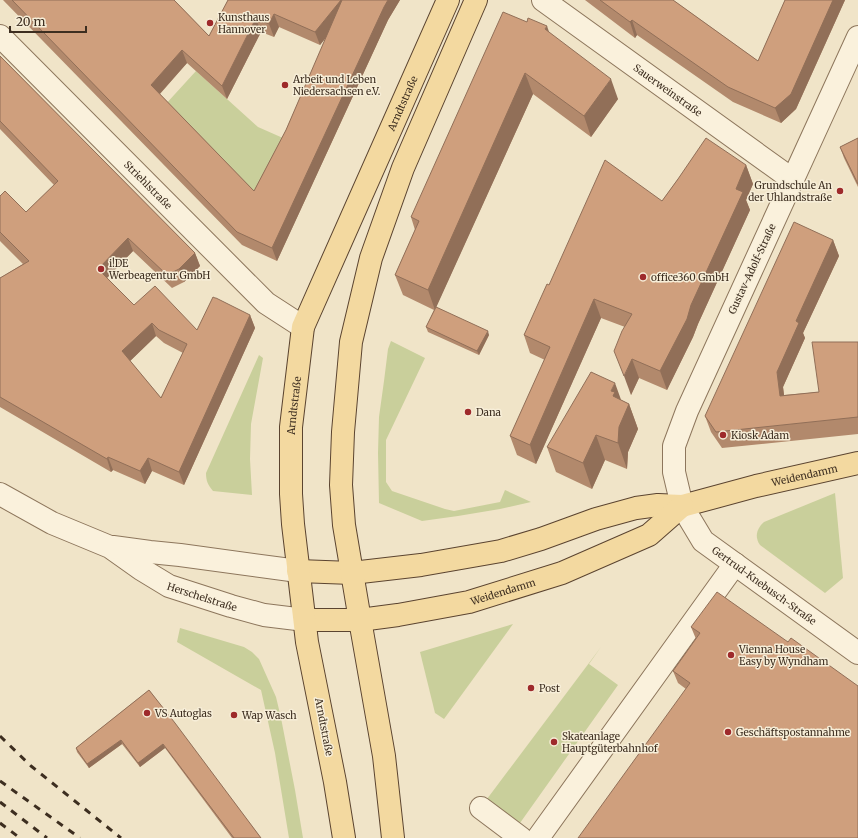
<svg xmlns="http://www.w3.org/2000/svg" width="858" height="838" viewBox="0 0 858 838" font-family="Merriweather,serif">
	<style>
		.green { fill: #c9cf9b }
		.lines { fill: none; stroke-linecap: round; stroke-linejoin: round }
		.minor-casing { stroke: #8d765c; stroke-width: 24 }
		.major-casing { stroke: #5b4430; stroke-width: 24 }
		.minor { stroke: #faf1dc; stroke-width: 22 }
		.major { stroke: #f3d9a0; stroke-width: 22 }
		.rail { stroke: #3d2e20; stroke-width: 3; stroke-dasharray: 7 7; stroke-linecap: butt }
		.wall { fill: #b2896c; fill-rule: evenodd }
		.shaded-wall { fill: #916f58 }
		.building { fill: #cf9f7d; stroke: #916f58; fill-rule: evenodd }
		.poi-dot { fill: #9e2a2b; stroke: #f7eed8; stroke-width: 1.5 }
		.labels { text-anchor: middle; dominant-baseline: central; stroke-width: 3; stroke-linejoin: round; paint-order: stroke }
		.poi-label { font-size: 10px; fill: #3d2e20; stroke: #f7eed8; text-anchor: start }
		.street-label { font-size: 10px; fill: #3d2e20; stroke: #f7eed8 }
	</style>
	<rect width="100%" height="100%" fill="#f0e4c8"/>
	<g class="green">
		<path d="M196 71 258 127 292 142 259 205 164 106Z"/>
		<path d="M391 341 425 358 386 440V482L392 491 445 509 454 511 500 502 505 490 531 502 500 509 458 516 422 521 379 503 378 453 379 417 384 381 388 349Z"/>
		<path d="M259 355 263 358 251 424 250 459 252 495 213 491C208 485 206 481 206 473Z"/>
		<path d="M835 493 843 578 825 593 760 545C754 537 757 528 764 522Z"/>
		<path d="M513 624 444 719 435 713 420 652Z"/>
		<path d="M180 628 244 647 252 652 259 659 276 697 281 718 295 790 303 838H289L275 753 261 690 177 642Z"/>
		<path d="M601 647 589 664 618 685 520 823 487 799Z"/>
	</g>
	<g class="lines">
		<defs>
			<g id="minor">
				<path id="s1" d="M543 0 793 180"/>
				<path id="s2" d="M0 36 266 303 303 327"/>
				<path id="s3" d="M858 37 687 411 674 446V472L682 506 703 541 858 653"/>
				<path id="s4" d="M0 494 52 523 110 547 141 569 169 586 231 606 264 615 305 620"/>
				<path d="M113 547 150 552 180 555 298 571"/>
				<path d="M481 808 521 838"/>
				<path d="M538 838 735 564"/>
			</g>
			<g id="major">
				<path id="s5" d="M298 571 352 573 421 565 501 551 541 539 596 519 636 508 658 505 682 506 756 486 858 463"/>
				<path id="s6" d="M305 620H360L398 615 469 602 562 573 649 535 682 506"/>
				<path id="s7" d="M344 838 335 782 307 642 293 524 291 494V427L303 327 448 0"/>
				<path d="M393 838 384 756 360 620 344 525 341 485 343 432 351 342 371 258 403 168 476 0"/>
			</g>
		</defs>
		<use href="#minor" class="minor-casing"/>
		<use href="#major" class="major-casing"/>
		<use href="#minor" class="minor"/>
		<use href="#major" class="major"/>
		<g class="rail">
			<path d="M0 736 31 766 121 838"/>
			<path d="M0 781 80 838"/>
			<path d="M0 802 47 838"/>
			<path d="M0 823 20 838"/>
		</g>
	</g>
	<g class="wall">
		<path d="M3 0H174L209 36 228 0H400L388 20 277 261 242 245ZM279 27 320 45 327 36 286 130 254 191 160 94 187 63 227 99 261 32 274 37Z"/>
		<path d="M585 0H673L758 61 785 0H845L796 109 781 123 733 102 637 35 635 38Z"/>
		<path d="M549 32 618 99 591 137 533 94 436 307 489 335 479 355 428 332 426 327 434 310 403 295 395 275 415 230 411 217Z"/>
		<path d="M0 56 195 253 200 266 184 282 172 288 133 251 107 278 134 305 197 330 250 315 255 328 184 485 152 471 145 484 113 470 111 472 0 407V278L23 264 0 241V196L26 212 54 185 0 129ZM156 336 164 343 183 353 161 398 130 361Z"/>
		<path d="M858 138V187L844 158 840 147Z"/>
		<path d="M746 165 753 184 746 200 750 210 698 324 693 337 667 390 639 378 631 395 625 327 601 318 536 464 517 455 510 436 545 360 530 353 524 335 549 285 662 201 678 179Z"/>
		<path d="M833 240 839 256 803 333 805 338 783 387 784 395 819 392 858 342V434L722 448 711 432 705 416Z"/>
		<path d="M621 400 629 404 638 429 628 452 627 469 605 460 592 489 556 472 547 447Z"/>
		<path d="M691 627 788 642 686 689 678 683 673 671 696 639Z"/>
		<path d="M149 690 261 838H232L165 748 140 767 122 744 89 768 77 752 76 748Z"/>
	</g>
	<g class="shaded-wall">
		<path d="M341 0H342L346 13 320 45 315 32Z"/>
		<path d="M388 0H400L388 20 277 261 272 248 384 7Z"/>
		<path d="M833 0H845L796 109 781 123 775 108Z"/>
		<path d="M274 14 279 27 274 37 269 24Z"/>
		<path d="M256 18 261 32 227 99 222 86Z"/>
		<path d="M632 20 637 35 635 38 630 22Z"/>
		<path d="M547 26 554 46 545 29Z"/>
		<path d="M182 50 187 63 156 98 151 85Z"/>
		<path d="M525 73 533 94 435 310 428 290Z"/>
		<path d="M611 79 618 99 591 137 584 116Z"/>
		<path d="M746 165 753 184 746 200 750 210 698 324 693 337 667 390 660 371 736 189Z"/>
		<path d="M128 238 133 251 103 282 98 269Z"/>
		<path d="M833 240 839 256 803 333 805 338 783 387 786 411 780 396 777 372 796 321Z"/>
		<path d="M195 253 200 266 184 282 179 269Z"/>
		<path d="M594 299 601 318 536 464 530 445Z"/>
		<path d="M250 315 255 328 184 485 179 472Z"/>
		<path d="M152 323 156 336 127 364 122 351Z"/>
		<path d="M488 331 489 335 479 355 477 351Z"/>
		<path d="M632 359 639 378 631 395 624 376Z"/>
		<path d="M615 383 624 408 629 404 638 429 628 452 627 469 618 443 611 391Z"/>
		<path d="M596 435 605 460 592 489 583 463Z"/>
		<path d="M108 457 113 470 111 472 107 459Z"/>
		<path d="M148 458 152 471 145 484 140 471Z"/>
		<path d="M121 740 122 744 89 768 87 764Z"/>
		<path d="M163 744 165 748 140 767 138 763Z"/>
	</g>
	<g class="building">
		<path d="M12 0H174L209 36 228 0H341L315 32 274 14 269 24 256 18 222 86 182 50 151 85 254 191 286 130 342 0H388L384 7 272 248 237 232Z"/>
		<path d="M600 0H673L758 61 785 0H833L791 94 775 108 728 87 632 20 630 22Z"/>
		<path d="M503 12 527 22 528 18 547 26 545 29 611 79 584 116 525 73 428 290 395 275 419 221 411 217Z"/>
		<path d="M0 56 195 253 179 269 167 275 128 238 98 269 134 305 155 286 197 330 213 297 215 298H216L250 315 179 472 148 458 140 471 108 457 107 459 0 397V278L29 261 0 232V196L5 191 26 212 58 181 0 121ZM152 323 159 330 187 344 161 398 122 351Z"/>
		<path d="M706 138 746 165 736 189 743 192 691 305 687 319 660 371 632 359 624 376 614 351 622 331 632 314 594 299 530 445 510 436 550 347 524 335 547 284 549 285 605 160 662 201 678 179Z"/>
		<path d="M858 138V184L840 147Z"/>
		<path d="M794 222 833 240 796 321 799 323 777 372 780 396 819 392 812 342H858V417L716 432 705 416Z"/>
		<path d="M436 307 488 331 477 351 426 327Z"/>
		<path d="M591 372 615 383 611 391 615 392 613 396 629 404 619 427 618 443 596 435 583 463 547 447Z"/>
		<path d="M717 592 788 642 791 638 858 686V838H578L690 683 673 671 700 633 691 627Z"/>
		<path d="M149 690 175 723 261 838H234L163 744 138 763 121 740 87 764 76 748Z"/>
	</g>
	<g class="poi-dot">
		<circle cx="210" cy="23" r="4"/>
		<circle cx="285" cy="85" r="4"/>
		<circle cx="840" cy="191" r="4"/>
		<circle cx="101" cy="269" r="4"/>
		<circle cx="643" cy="277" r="4"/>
		<circle cx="468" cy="412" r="4"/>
		<circle cx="723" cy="435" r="4"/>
		<circle cx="731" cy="655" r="4"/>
		<circle cx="531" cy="688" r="4"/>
		<circle cx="147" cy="713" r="4"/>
		<circle cx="234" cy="715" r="4"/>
		<circle cx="728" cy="732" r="4"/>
		<circle cx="554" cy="742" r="4"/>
	</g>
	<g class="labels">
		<g class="poi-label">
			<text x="218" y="17">Kunsthaus<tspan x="218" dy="12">Hannover</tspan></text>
			<text x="293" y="79">Arbeit und Leben<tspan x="293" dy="12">Niedersachsen e.V.</tspan></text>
			<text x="832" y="185" text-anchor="end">Grundschule An<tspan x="832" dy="12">der Uhlandstraße</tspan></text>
			<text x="109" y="263">i!DE<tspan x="109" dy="12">Werbeagentur GmbH</tspan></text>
			<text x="651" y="277">office360 GmbH</text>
			<text x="476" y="412">Dana</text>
			<text x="731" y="435">Kiosk Adam</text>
			<text x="739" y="649">Vienna House<tspan x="739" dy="12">Easy by Wyndham</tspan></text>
			<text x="539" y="688">Post</text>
			<text x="155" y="713">VS Autoglas</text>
			<text x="242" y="715">Wap Wasch</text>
			<text x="736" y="732">Geschäftspostannahme</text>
			<text x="562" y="736">Skateanlage<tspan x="562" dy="12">Hauptgüterbahnhof</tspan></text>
		</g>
		<g class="street-label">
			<text stroke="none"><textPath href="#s1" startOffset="154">Sauerweinstraße</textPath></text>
			<text stroke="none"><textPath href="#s7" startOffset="761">Arndtstraße</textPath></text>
			<text stroke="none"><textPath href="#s2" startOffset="210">Striehlstraße</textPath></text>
			<text transform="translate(752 269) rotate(-65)">Gustav-Adolf-Straße</text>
			<text stroke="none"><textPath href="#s7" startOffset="437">Arndtstraße</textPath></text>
			<text stroke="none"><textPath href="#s5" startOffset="519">Weidendamm</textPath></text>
			<text stroke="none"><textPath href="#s3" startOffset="626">Gertrud-Knebusch-Straße</textPath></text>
			<text stroke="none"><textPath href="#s6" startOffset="201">Weidendamm</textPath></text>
			<text stroke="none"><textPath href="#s4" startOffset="228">Herschelstraße</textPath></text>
			<text transform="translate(324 727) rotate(79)">Arndtstraße</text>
		</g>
	</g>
	<path d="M10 26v6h76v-6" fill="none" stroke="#3d2e20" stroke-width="2"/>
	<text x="16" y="26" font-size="12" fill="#3d2e20" stroke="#f7eed8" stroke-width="3" paint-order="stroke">20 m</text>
</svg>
